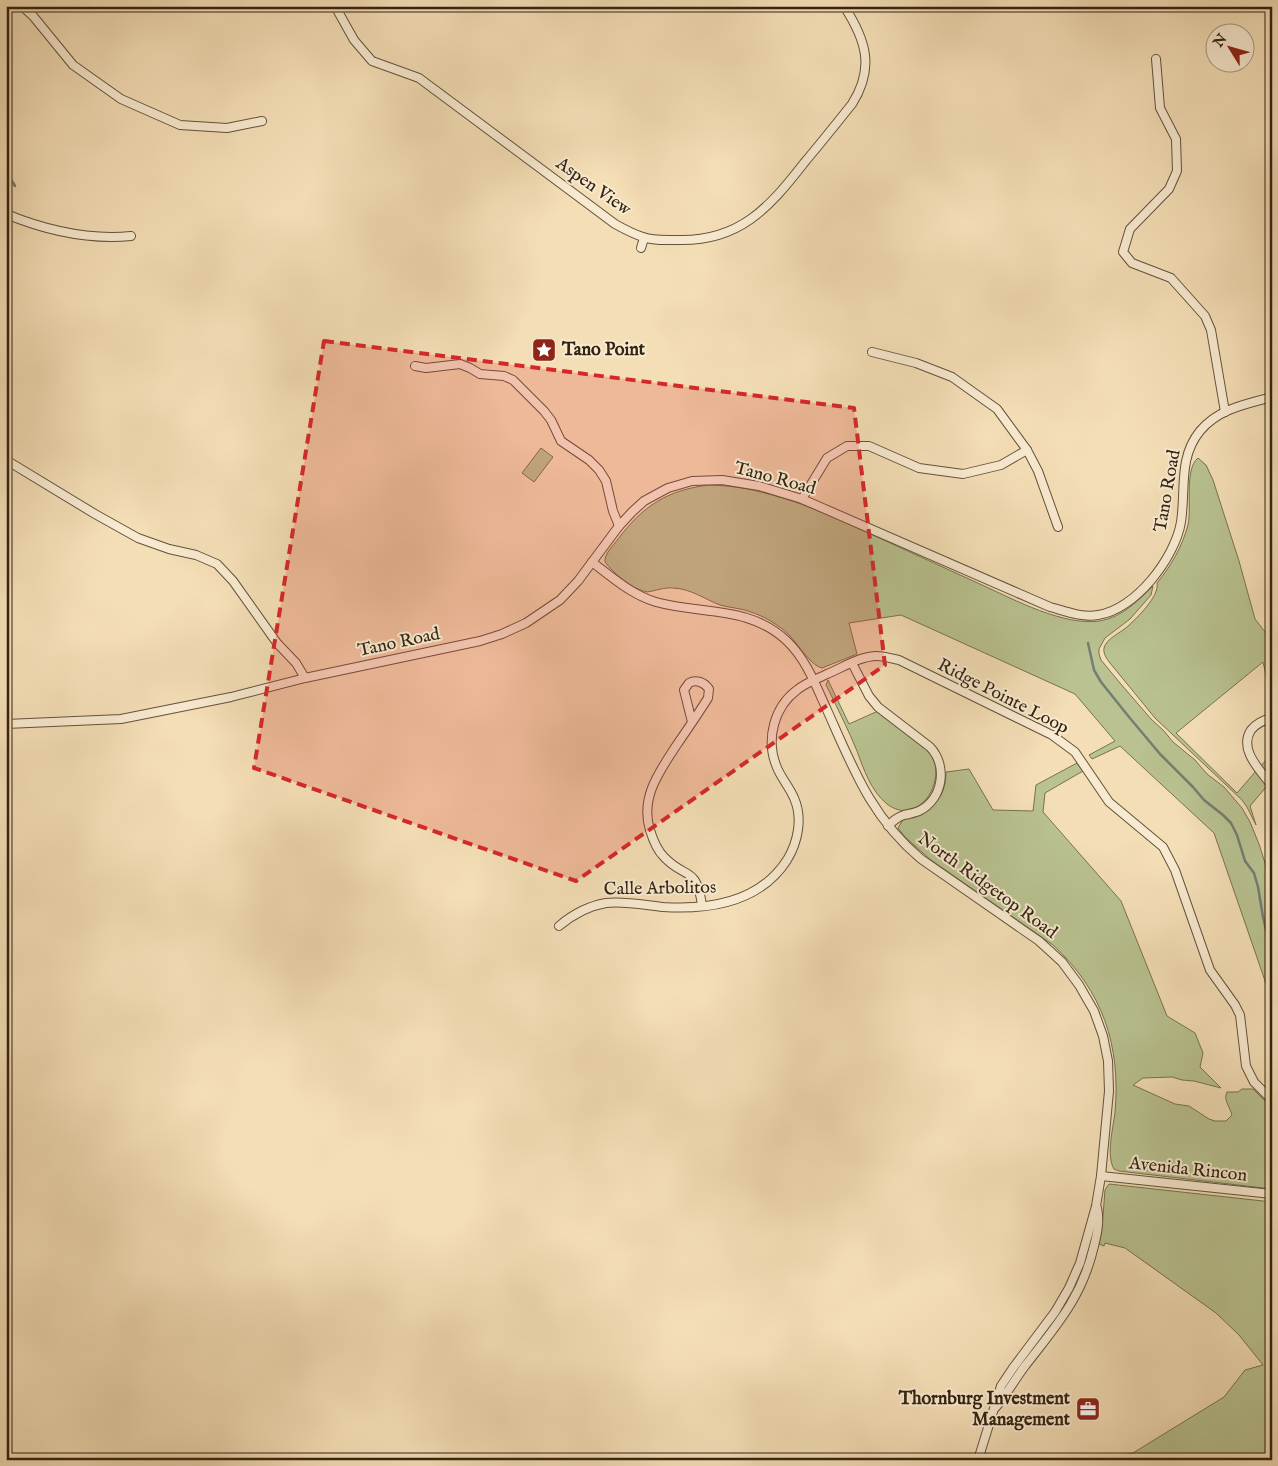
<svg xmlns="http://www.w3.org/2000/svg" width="1278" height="1466" viewBox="0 0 1278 1466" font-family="'IM FELL English',serif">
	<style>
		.green { fill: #b9c290; stroke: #767251 }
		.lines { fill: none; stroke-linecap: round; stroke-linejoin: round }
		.stream { stroke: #737e74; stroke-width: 2.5 }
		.minor-casing { stroke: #63523b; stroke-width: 10 }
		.minor { stroke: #f8ead0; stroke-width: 8 }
		.marked { fill: #d62828; fill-opacity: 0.2; stroke: #d62828; stroke-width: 4; stroke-dasharray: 10 6; stroke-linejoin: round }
		.labels { text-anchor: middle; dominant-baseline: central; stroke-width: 4; stroke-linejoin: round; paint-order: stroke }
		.street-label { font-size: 18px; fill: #332312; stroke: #f8ead0 }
		.poi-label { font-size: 18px; font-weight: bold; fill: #332312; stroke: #f8ead0; text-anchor: start }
	</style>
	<rect width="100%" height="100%" fill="#f4deb6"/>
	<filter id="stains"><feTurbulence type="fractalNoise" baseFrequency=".004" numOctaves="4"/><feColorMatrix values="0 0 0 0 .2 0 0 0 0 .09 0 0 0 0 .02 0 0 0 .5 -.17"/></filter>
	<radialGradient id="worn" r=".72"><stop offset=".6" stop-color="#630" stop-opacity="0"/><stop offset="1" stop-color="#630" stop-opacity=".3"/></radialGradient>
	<g class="green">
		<path d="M541 448 553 457 534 482 522 473Z"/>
		<path d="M1198 458 1206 465 1213 480 1239 561 1255 619 1272 641V699L1263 662 1176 733 1237 793 1256 771 1267 786 1250 806 1256 825 1247 807 1242 800 1155 718 1110 663C1107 659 1103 654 1104 648 1106 639 1120 633 1127 627 1136 619 1160 596 1157 583 1171 566 1182 547 1188 525 1192 508 1184 469 1198 458Z"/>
		<path d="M709 485C768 486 823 512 875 536 911 552 946 569 982 585 1015 600 1063 626 1100 621 1122 617 1138 601 1153 586L1151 595 1130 619 1105 638 1099 649V654L1101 660 1120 683 1151 719 1164 731 1173 742 1195 760 1207 774 1224 787 1242 808 1250 822 1259 844 1272 885V1001L1214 833 1120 746 1092 759 1089 755 1115 741 1075 694 901 615 849 623 857 654 822 668C809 665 796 640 785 631 775 623 763 616 751 612 741 608 730 608 720 605 704 599 692 589 673 588 665 587 655 591 647 592 632 589 614 574 605 562 604 554 613 546 618 539 643 506 667 490 709 485Z"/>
		<path d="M828 680 849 724 878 711C892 728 921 736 931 754 948 783 917 827 887 804 871 791 864 770 857 751 848 729 837 707 826 685Z"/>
		<path d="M1272 753V780L1261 766Z"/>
		<path d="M1077 763 1083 771 1045 793 1043 812 1121 901 1167 1016 1195 1033 1203 1053 1200 1067 1221 1088 1194 1081 1182 1080 1172 1077 1143 1078 1133 1085 1175 1104 1189 1106 1209 1119 1215 1121H1226L1232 1115C1230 1107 1223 1100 1227 1092H1238L1242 1089H1253L1272 1108V1189L1119 1171 1114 1169C1106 1156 1113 1128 1115 1113 1121 1046 1103 991 1053 945L931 860 905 837 898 828 904 818C930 811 946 800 946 772L969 769 993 810 1033 811 1036 785Z"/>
		<path d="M1109 1184 1272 1202V1460H1091L1133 1453 1224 1397 1245 1370 1263 1365 1239 1335 1216 1313 1125 1248 1105 1243 1104 1246 1099 1244 1102 1228 1105 1190Z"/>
	</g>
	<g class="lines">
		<g class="stream">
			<path d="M6 171 15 186"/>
			<path d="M1088 643 1094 670 1101 682 1129 717 1160 754 1193 787 1204 800 1223 815 1231 823 1237 835 1245 861 1254 873 1258 887 1263 917 1266 930 1272 940"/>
		</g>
		<defs>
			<g id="minor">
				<path d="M22 6 33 16 73 65 121 99 180 125 227 128 262 121"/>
				<path d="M335 6 354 40 372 61 419 78 615 224C624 229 633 234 643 237 653 241 666 240 677 240 739 242 769 208 804 163 820 144 836 124 852 104 875 68 866 40 844 6"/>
				<path d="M1156 59 1160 108 1176 139 1177 171 1169 189 1130 229 1123 252 1132 263 1171 278 1205 316 1211 330 1225 412"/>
				<path d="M6 214C45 230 89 240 131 236"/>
				<path d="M641 248 644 238"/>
				<path d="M872 352 916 363 952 377 997 409 1027 450 1038 471 1058 527"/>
				<path d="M415 366 426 368 460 364 470 368 480 374 504 376 513 380 544 411 551 420 561 441 589 460 599 470 606 481 613 511 619 526"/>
				<path d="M6 460 95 514 138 538 169 549 196 555 217 564 233 581 277 643 296 663 305 678"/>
				<path d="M802 499 827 458 847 446H869L919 468 963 474 1001 465 1027 450"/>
				<path d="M592 562C613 578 632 595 656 602 702 615 750 605 788 642 807 661 816 686 827 710 853 768 871 817 921 859L1039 941 1062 962 1079 985 1094 1011 1103 1036 1108 1061 1109 1091 1101 1176 1096 1206 1080 1263 1069 1288 1055 1312 1013 1368 1001 1386 978 1460"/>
				<path d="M852 663 869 696 878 707 930 747C948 766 943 799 919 811 914 813 909 814 904 815 897 817 893 821 888 826"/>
				<path d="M1272 718C1263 720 1257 723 1251 730 1238 750 1261 771 1272 786"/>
				<path d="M692 722 684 690 689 683C696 679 704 682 709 689L708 698C698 714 687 730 676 746 659 772 640 798 650 830 653 840 657 850 664 857 686 880 696 865 702 905"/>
				<path d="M6 724 121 719 231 697 305 678 480 641 502 634 526 623 560 600 578 581 619 526 632 512 644 501 668 488 692 481 722 480 759 486 802 499 1050 607C1065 611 1082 618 1098 615 1135 610 1175 558 1181 522 1186 490 1178 458 1200 431 1218 409 1246 404 1272 397"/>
				<path d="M559 926C572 915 588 906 606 903 624 901 644 905 663 907 709 910 760 902 787 860 798 842 803 818 794 798 789 786 780 777 776 765 766 739 774 707 797 690 805 683 817 679 827 674 842 668 860 656 877 656 884 656 892 659 899 660L1052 735 1075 752 1109 802 1163 847 1175 870 1210 970 1235 1005 1240 1015 1246 1066 1254 1082 1272 1100"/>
				<path d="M1101 1176 1272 1194"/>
				<path d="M996 1407C1007 1394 1015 1379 1025 1366 1056 1326 1082 1298 1094 1246 1097 1234 1100 1221 1097 1208"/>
			</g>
		</defs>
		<use href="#minor" class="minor-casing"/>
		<use href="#minor" class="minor"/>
	</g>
	<path class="marked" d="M324 341 854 408 885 665 576 881 254 768Z"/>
	<defs>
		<symbol id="sight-square" viewBox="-11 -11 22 22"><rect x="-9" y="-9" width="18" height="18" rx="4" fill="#8f2418" stroke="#f8ead0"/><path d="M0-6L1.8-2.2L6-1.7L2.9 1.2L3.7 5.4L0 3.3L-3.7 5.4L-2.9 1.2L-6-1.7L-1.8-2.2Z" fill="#fff"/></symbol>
		<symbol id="office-square" viewBox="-11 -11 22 22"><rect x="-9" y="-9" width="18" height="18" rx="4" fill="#8f2418" stroke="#f8ead0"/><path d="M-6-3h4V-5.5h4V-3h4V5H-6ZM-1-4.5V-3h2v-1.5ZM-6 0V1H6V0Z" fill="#fff"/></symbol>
	</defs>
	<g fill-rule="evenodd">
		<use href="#sight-square" x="530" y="336" width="28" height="28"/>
		<use href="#office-square" x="1074" y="1395" width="28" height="28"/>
	</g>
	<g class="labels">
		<g class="street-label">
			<text transform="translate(593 187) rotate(35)">Aspen View</text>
			<text transform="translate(775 479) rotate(15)">Tano Road</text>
			<text transform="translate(1168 491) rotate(-80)">Tano Road</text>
			<text transform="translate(399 643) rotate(-12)">Tano Road</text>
			<text transform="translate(1003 697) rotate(27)">Ridge Pointe Loop</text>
			<text transform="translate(987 886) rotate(36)">North Ridgetop Road</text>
			<text transform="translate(660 889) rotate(-1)">Calle Arbolitos</text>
			<text transform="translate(1188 1170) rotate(6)">Avenida Rincon</text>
		</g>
		<g class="poi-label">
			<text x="562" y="350">Tano Point</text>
			<text x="1070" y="1399" text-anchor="end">Thornburg Investment<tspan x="1070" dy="21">Management</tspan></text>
		</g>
	</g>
	<rect width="1278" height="1466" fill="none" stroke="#f4deb6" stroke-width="25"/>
	<rect x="8" y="8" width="1263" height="1451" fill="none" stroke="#332312" stroke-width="2.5"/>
	<rect x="12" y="12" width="1253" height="1441" fill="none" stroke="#332312"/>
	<g transform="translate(1230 48) rotate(307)"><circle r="24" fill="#f8ead0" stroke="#a99a84"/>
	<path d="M0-4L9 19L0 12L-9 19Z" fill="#8f2418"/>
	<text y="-8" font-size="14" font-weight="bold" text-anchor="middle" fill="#332312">N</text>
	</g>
	<rect width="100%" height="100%" filter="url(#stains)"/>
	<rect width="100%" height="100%" fill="url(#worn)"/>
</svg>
